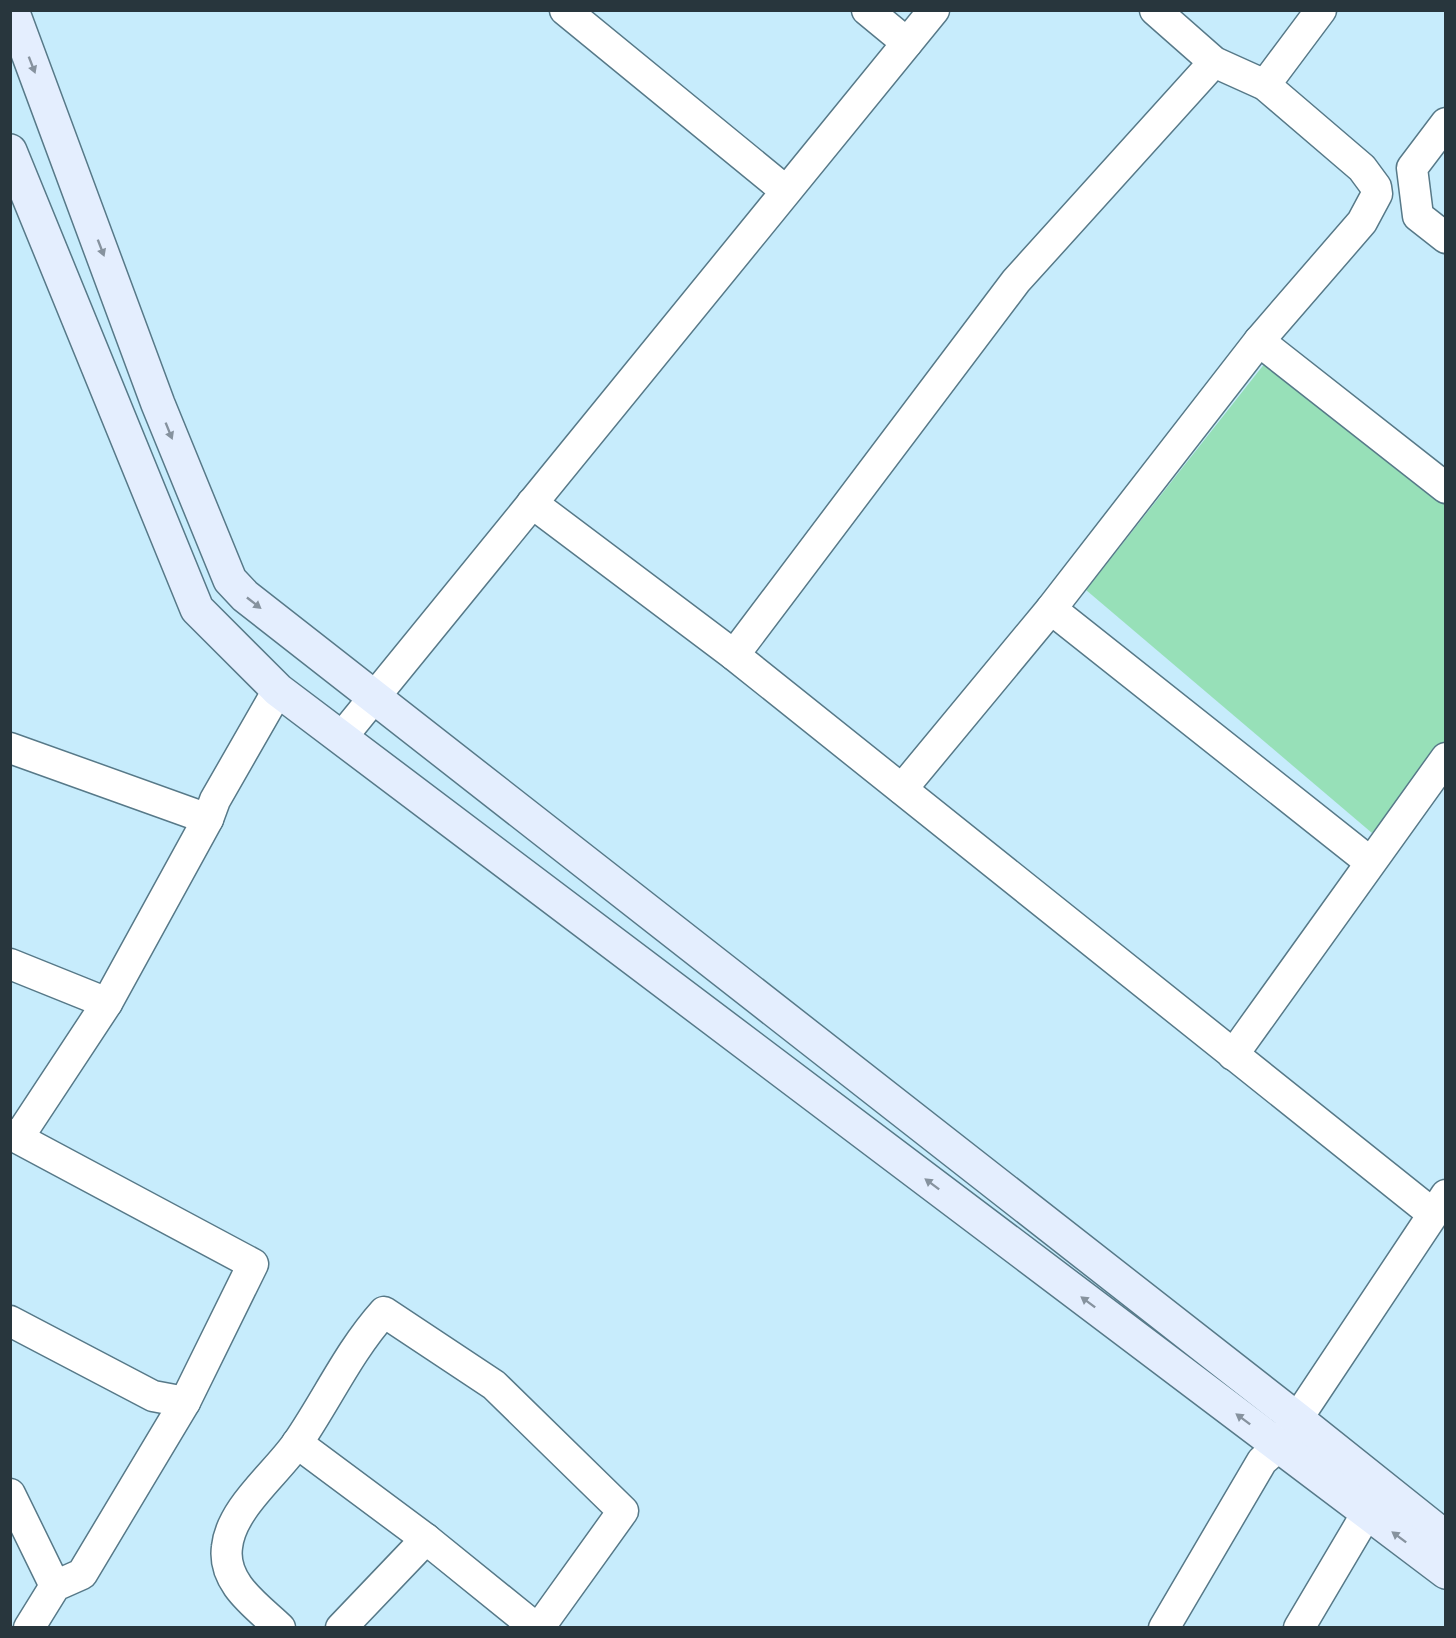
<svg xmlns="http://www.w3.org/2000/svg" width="1456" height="1638" viewBox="0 0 1456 1638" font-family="Jost,sans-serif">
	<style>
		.green { fill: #97e0b8 }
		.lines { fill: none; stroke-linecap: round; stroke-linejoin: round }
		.street-casing { stroke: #577988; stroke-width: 33 }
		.secondary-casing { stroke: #577988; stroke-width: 36 }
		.street { stroke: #fff; stroke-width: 30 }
		.secondary { stroke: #e4eefe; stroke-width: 33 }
		.oneway { fill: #86929e }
	</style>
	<rect width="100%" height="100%" fill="#c7ecfc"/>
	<path class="green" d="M1265 363 1445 502V741L1372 833 1086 590Z"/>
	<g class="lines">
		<defs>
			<g id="street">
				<path d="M565 10 786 191"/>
				<path d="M867 10 907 43"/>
				<path d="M1265 85 1321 10"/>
				<path d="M1446 123 1412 168 1418 216 1446 238"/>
				<path d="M1259 341 1446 488"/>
				<path d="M532 503 734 655 1433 1214"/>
				<path d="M1051 609 1370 862"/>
				<path d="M734 655 1016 281 1214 62"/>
				<path d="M341 738 934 10"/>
				<path d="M10 748 208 819"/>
				<path d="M902 789 1051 609 1259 341 1362 222 1377 194 1376 187 1362 168 1265 85 1214 62 1155 10"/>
				<path d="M10 964 107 1003"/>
				<path d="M1233 1055 1446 758"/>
				<path d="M10 1134 253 1264 185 1402 82 1574 55 1586 29 1628"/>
				<path d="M18 1138 107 1003 208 819 215 800 278 690"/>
				<path d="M10 1321 153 1396 185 1402"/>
				<path d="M297 1443 426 1539 536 1628"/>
				<path d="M10 1494 55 1586"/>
				<path d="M280 1628C257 1606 222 1583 227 1547 231 1508 276 1474 298 1442 328 1398 349 1351 384 1312L494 1385 623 1511 539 1628"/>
				<path d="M341 1628 426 1539"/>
				<path d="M1164 1628 1262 1461 1279 1446 1446 1195"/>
				<path d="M1299 1628 1367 1513"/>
			</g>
			<g id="secondary">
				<path d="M12 10 158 404 230 580 245 596 1297 1419 1446 1538"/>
				<path d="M10 151 197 609 278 690 1446 1572"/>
			</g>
		</defs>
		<use href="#street" class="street-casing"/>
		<use href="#secondary" class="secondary-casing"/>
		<use href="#street" class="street"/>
		<use href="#secondary" class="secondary"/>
	</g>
	<defs><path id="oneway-solid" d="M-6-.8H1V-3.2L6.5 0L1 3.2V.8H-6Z" transform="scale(1.5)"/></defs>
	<g class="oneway">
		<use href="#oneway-solid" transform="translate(32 65) rotate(69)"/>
		<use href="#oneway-solid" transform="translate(101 248) rotate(69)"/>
		<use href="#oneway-solid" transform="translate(169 431) rotate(68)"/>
		<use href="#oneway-solid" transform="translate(254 603) rotate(38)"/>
		<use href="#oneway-solid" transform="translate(932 1184) rotate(-143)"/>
		<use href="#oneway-solid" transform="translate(1088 1302) rotate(-143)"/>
		<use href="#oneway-solid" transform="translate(1243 1419) rotate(-143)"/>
		<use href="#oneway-solid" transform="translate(1399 1537) rotate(-143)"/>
	</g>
	<rect width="1456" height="1638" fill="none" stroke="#28363d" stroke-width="24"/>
</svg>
